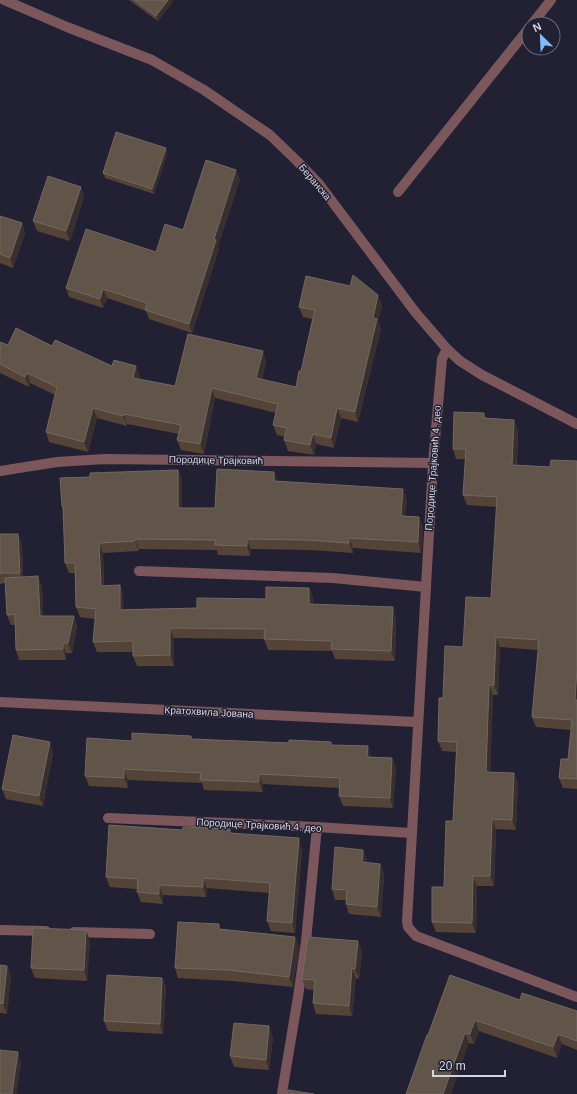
<svg xmlns="http://www.w3.org/2000/svg" width="577" height="1094" viewBox="0 0 577 1094" font-family="Arial,sans-serif">
	<style>
		.lines { fill: none; stroke-linecap: round; stroke-linejoin: round }
		.minor { stroke: #7b575c; stroke-width: 10 }
		.wall { fill: #534437 }
		.shaded-wall { fill: #392f2e }
		.building { fill: #615449; stroke: #736861 }
		.labels { text-anchor: middle; dominant-baseline: central; stroke-width: 3; stroke-linejoin: round; paint-order: stroke }
		.street-label { font-size: 10px; fill: #d5d5e2; stroke: #222133 }
	</style>
	<rect width="100%" height="100%" fill="#222133"/>
	<g class="lines">
		<g class="minor">
			<path d="M4 0 67 27 152 60 204 90 270 135 297 161 319 184 416 313 447 349 460 361 482 375 577 424"/>
			<path d="M532 24 551 0"/>
			<path d="M398 192 529 28"/>
			<path d="M447 349 442 359 433 463 407 921 408 927 416 936 577 997"/>
			<path d="M0 471 57 462 105 459 433 463"/>
			<path d="M139 571 333 578 426 587"/>
			<path d="M0 702 417 722"/>
			<path d="M108 818 317 827 411 833"/>
			<path d="M0 930 46 931"/>
			<path d="M74 932 150 934"/>
			<path d="M282 1093 298 997 306 941 317 827"/>
		</g>
	</g>
	<g class="wall">
		<path d="M129 0H174L158 21Z"/>
		<path d="M166 148 167 154 154 194 105 178 103 173Z"/>
		<path d="M240 179 218 246 219 249 192 333 149 319 146 311 107 298 103 308 69 297 66 288 156 252 183 230Z"/>
		<path d="M81 187 84 197 70 241 37 231 33 221Z"/>
		<path d="M0 216 22 223 25 233 13 268 0 263Z"/>
		<path d="M382 305 378 321 381 329 358 422 341 418 334 448 316 444 314 455 288 451 284 440 285 437 277 435 273 425 276 413 215 398 204 454 181 450 177 440 179 434 127 424V426L97 418 88 452 49 442 46 432 55 395 30 383 29 387 0 373V342L8 345 52 346 140 376 139 379 175 386 263 351 266 362 262 380 296 387 301 371 312 319 303 317 299 307Z"/>
		<path d="M484 413 486 418 518 430 517 465 550 467 577 461V789L563 788 559 778 568 759 571 730 536 727 532 717 538 650 500 647 498 695H493L490 772 518 783 516 830 496 829 494 886H477L476 933 436 932 432 922 444 887 453 821 456 752 442 751 438 741 443 698 463 647 491 598 497 507 467 505 463 495 466 459H456L453 449Z"/>
		<path d="M178 470 182 480V508H215L274 472 277 481 407 499 405 516 419 517 423 528 421 553 353 548V553L310 550 251 549 250 556 218 555 217 550 139 549V551L103 553 104 586 120 585 123 596V609L197 608 266 599 309 588 313 598V604L396 617 395 661 335 659 332 651 268 650 264 639 174 638V666H137L133 656V652H97L93 642 95 619 80 617 76 607 75 573H69L65 563 63 510 62 506Z"/>
		<path d="M0 534H18L22 544 23 577 42 586 43 616H74L77 626 72 653H66V660H19L16 650 15 625H11L7 615 5 583 0 584Z"/>
		<path d="M191 736 192 739 289 743 331 742 332 745 371 756V757L392 758 396 768 393 808 343 806 339 796V788L263 784V792L204 790 202 783 128 780V788L89 786 85 776 132 741Z"/>
		<path d="M53 753 43 806 6 799 2 789Z"/>
		<path d="M231 833 302 849 295 933 271 931 267 921 270 893 207 888 206 897 163 895V904L141 902 137 892V889L110 887 106 877Z"/>
		<path d="M363 850 367 860V863L380 864 384 874 381 917 349 914 346 904V900H335L332 889Z"/>
		<path d="M221 929 295 937 299 947 293 987 232 981 178 978 175 968Z"/>
		<path d="M90 941 87 981 35 978 31 968Z"/>
		<path d="M362 951 359 979 356 978 352 1016 316 1014 313 1003 314 990 306 989 302 979Z"/>
		<path d="M0 965 7 966 11 976 7 1014 0 1013Z"/>
		<path d="M162 978 166 988 163 1034 108 1031 104 1021Z"/>
		<path d="M520 1000 577 1011V1050L562 1044 557 1058 479 1031 474 1044 469 1043 428 1035Z"/>
		<path d="M273 1037 269 1070 234 1067 230 1056Z"/>
	</g>
	<g class="shaded-wall">
		<path d="M168 0H174L158 21 156 16Z"/>
		<path d="M166 148 167 154 154 194 152 189Z"/>
		<path d="M236 170 240 179 218 246 219 249 192 333 189 324 214 239Z"/>
		<path d="M81 187 84 197 70 241 66 231Z"/>
		<path d="M22 223 25 233 13 268 10 258Z"/>
		<path d="M103 289 107 298 103 308 100 299Z"/>
		<path d="M378 295 382 305 378 321 381 329 358 422 355 412 373 318Z"/>
		<path d="M263 351 266 362 260 389 256 378Z"/>
		<path d="M136 366 140 376 137 388 133 378Z"/>
		<path d="M27 373 30 383 29 387 25 377Z"/>
		<path d="M212 388 215 398 204 454 200 444Z"/>
		<path d="M93 408 97 418 88 452 84 442Z"/>
		<path d="M337 408 341 418 334 448 331 438Z"/>
		<path d="M124 414 127 424V426L123 416Z"/>
		<path d="M514 420 518 430 516 475 512 465Z"/>
		<path d="M313 434 316 444 314 455 310 445Z"/>
		<path d="M178 470 182 480V518L178 508Z"/>
		<path d="M274 472 278 482 274 481Z"/>
		<path d="M403 489 407 499 405 526 401 516Z"/>
		<path d="M419 517 423 528 421 553 418 542Z"/>
		<path d="M18 534 22 544 23 583 20 573Z"/>
		<path d="M349 538 353 548V553L349 543Z"/>
		<path d="M135 539 139 549V551L135 541Z"/>
		<path d="M247 539 251 549 250 556 247 546Z"/>
		<path d="M99 543 103 553 104 596 101 586Z"/>
		<path d="M38 576 42 586 44 626 40 616Z"/>
		<path d="M120 585 123 596 124 620 120 610Z"/>
		<path d="M309 588 313 598V614L309 604Z"/>
		<path d="M393 607 396 617 395 661 391 651Z"/>
		<path d="M74 616 77 626 72 653 68 643Z"/>
		<path d="M170 628 174 638V666L170 655Z"/>
		<path d="M496 637 500 647 498 695 494 685Z"/>
		<path d="M63 643 66 653V660L63 649Z"/>
		<path d="M577 669V705L575 700Z"/>
		<path d="M489 685 493 695 490 782 486 772Z"/>
		<path d="M50 742 53 753 43 806 39 796Z"/>
		<path d="M368 746 371 756V767L367 757Z"/>
		<path d="M392 758 396 768 393 808 390 798Z"/>
		<path d="M124 769 128 780V788L124 778Z"/>
		<path d="M514 773 518 783 516 830 512 820Z"/>
		<path d="M259 774 263 784V792L259 782Z"/>
		<path d="M492 819 496 829 494 886 490 876Z"/>
		<path d="M299 838 302 849 295 933 292 923Z"/>
		<path d="M363 850 367 860 366 872 362 862Z"/>
		<path d="M380 864 384 874 381 917 377 907Z"/>
		<path d="M473 876 477 886 476 933 472 923Z"/>
		<path d="M203 878 207 888 206 897 203 887Z"/>
		<path d="M159 885 163 895V904L159 894Z"/>
		<path d="M86 930 90 941 87 981 84 970Z"/>
		<path d="M295 937 299 947 293 987 289 977Z"/>
		<path d="M358 941 362 951 359 979 355 969Z"/>
		<path d="M7 966 11 976 7 1014 3 1004Z"/>
		<path d="M352 968 356 978 352 1016 349 1006Z"/>
		<path d="M162 978 166 988 163 1034 160 1024Z"/>
		<path d="M475 1020 479 1031 474 1044 470 1034Z"/>
		<path d="M269 1026 273 1037 269 1070 266 1060Z"/>
		<path d="M465 1033 469 1043 451 1094H443Z"/>
		<path d="M558 1034 562 1044 557 1058 553 1047Z"/>
		<path d="M18 1052 21 1063 17 1094H12Z"/>
	</g>
	<g class="building">
		<path d="M134 0H168L156 16Z"/>
		<path d="M116 132 166 148 152 189 103 173Z"/>
		<path d="M206 160 236 170 214 239 216 240 189 324 145 310 147 303 103 289 100 299 66 288 86 229 156 252 165 224 183 230Z"/>
		<path d="M48 176 81 187 66 231 33 221Z"/>
		<path d="M0 216 22 223 10 258 0 254Z"/>
		<path d="M353 275 378 295 373 318 377 319 355 412 337 408 331 438 313 434 310 445 284 440 287 428 273 425 278 404 212 388 200 444 177 440 181 425 124 414 123 416 93 408 84 442 46 432 57 387 27 373 25 377 0 364V342L8 345 16 328 52 346 55 340 112 366 114 360 136 366 133 378 175 386 188 334 263 351 256 378 296 387 299 371H301L315 310 299 307 306 276 350 286Z"/>
		<path d="M454 412 484 413 483 418 514 420 512 465 550 467 551 460 577 461V669L575 700H577V779L559 778 561 759H568L572 720 532 717 539 640 496 637 494 685H489L486 772 514 773 512 820 492 819 490 876H473L472 923 432 922V887H444L446 821H453L457 742 438 741 439 698H443L445 646 463 647 466 597 491 598 497 497 463 495 466 449H453Z"/>
		<path d="M217 469 274 472V481L403 489 401 516 419 517 418 542 349 538V543L306 540 247 539V546L215 545V540L135 539V541L99 543 101 586 120 585V610L197 608V598L266 599V587L309 588V604L393 607 391 651 331 649 332 641 264 639 265 629 170 628V655L133 656V641L93 642 96 609 76 607 75 563H65L63 506H62L60 478 90 477V473L178 470V508H215Z"/>
		<path d="M0 534H18L20 573H0Z"/>
		<path d="M38 576 40 616H74L68 643H63V649L16 650 15 614 7 615 5 578Z"/>
		<path d="M132 733 191 736V739L289 743V740L331 742V745L368 746 367 757 392 758 390 798 339 796 340 778 259 774V782L200 780 201 773 124 769V778L85 776 87 738 132 741Z"/>
		<path d="M13 735 50 742 39 796 2 789Z"/>
		<path d="M109 825 183 830V827L230 829V833L299 838 292 923 267 921 270 883 203 878V887L159 885V894L137 892 138 879 106 877Z"/>
		<path d="M335 847 363 850 362 862 380 864 377 907 346 904 347 890 332 889Z"/>
		<path d="M178 922 219 924V929L295 937 289 977 228 970 175 968Z"/>
		<path d="M33 928 86 930 84 970 31 968Z"/>
		<path d="M308 937 358 941 355 969 352 968 349 1006 313 1003 315 980 302 979Z"/>
		<path d="M0 965 7 966 3 1004 0 1003Z"/>
		<path d="M107 975 162 978 160 1024 104 1021Z"/>
		<path d="M450 975 520 1000 522 993 577 1011V1041L558 1034 553 1047 475 1020 470 1034 465 1033 443 1094H406L427 1035H428Z"/>
		<path d="M234 1023 269 1026 266 1060 230 1056Z"/>
		<path d="M0 1050 18 1052 12 1094H0Z"/>
		<path d="M288 1090 314 1094H287Z"/>
	</g>
	<g class="labels">
		<g class="street-label">
			<text transform="translate(315 182) rotate(50)">Беранска</text>
			<text transform="translate(216 460) rotate(1)">Породице Трајковић</text>
			<text transform="translate(433 468) rotate(-86)">Породице Трајковић 4. део</text>
			<text transform="translate(209 712) rotate(3)">Кратохвила Јована</text>
			<text transform="translate(259 825) rotate(3)">Породице Трајковић 4. део</text>
		</g>
	</g>
	<g transform="translate(541 36) rotate(336)"><circle r="19" fill="#222133" stroke="#6a6979"/>
	<path d="M0-3L7 15L0 10L-7 15Z" fill="#81bcfa"/>
	<text y="-6" font-size="11" font-weight="bold" text-anchor="middle" fill="#d5d5e2">N</text>
	</g>
	<path d="M433 1070v6h72v-6" fill="none" stroke="#d5d5e2" stroke-width="2"/>
	<text x="439" y="1070" font-size="12" fill="#d5d5e2" stroke="#222133" stroke-width="3" paint-order="stroke">20 m</text>
</svg>
